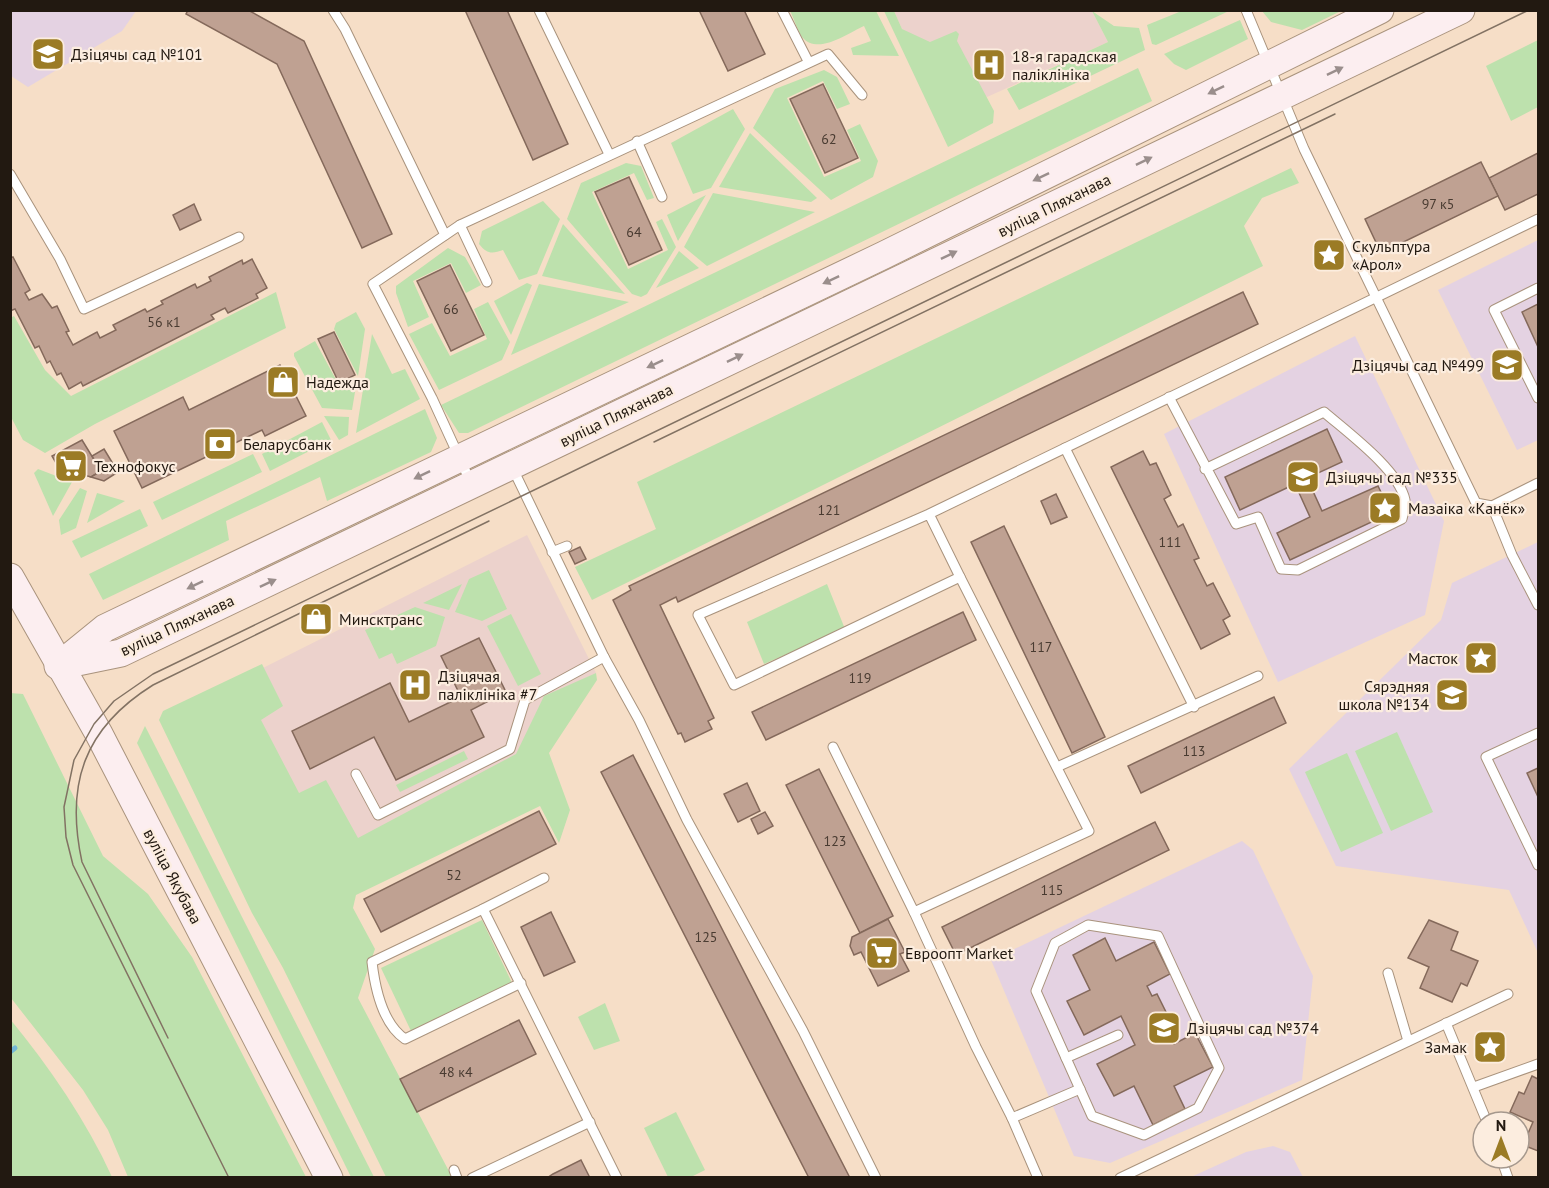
<svg xmlns="http://www.w3.org/2000/svg" width="1549" height="1188" viewBox="0 0 1549 1188" font-family="'PT Sans',sans-serif">
	<style>
		.education { fill: #e4d2e2 }
		.medical { fill: #ecd2cc }
		.green { fill: #bde1ad }
		.lines { fill: none; stroke-linecap: round; stroke-linejoin: round }
		.stream { stroke: #73b7d6; stroke-width: 5 }
		.building { fill: #bfa192; stroke: #84695b; stroke-width: 1.5 }
		.lane-casing { stroke: #a9937d; stroke-width: 11 }
		.secondary-casing { stroke: #a9937d; stroke-width: 29 }
		.lane { stroke: #fff; stroke-width: 9 }
		.secondary { stroke: #fceef0; stroke-width: 27 }
		.tram { stroke: #827263; stroke-width: 1.5 }
		.oneway { fill: #9a8e8c }
		.labels { text-anchor: middle; dominant-baseline: central; stroke-width: 4.5; stroke-linejoin: round; paint-order: stroke }
		.number-label { font-size: 14px; fill: #493b31 }
		.poi-label { font-size: 16px; fill: #221911; stroke: #fceddf; text-anchor: start }
		.street-label { font-size: 16px; fill: #221911; stroke: #fceddf }
	</style>
	<rect width="100%" height="100%" fill="#f6dec7"/>
	<g class="education">
		<path d="M10 11 11 10 136 11 122 31 28 87 11 76Z"/>
		<path d="M1538 240V440L1517 450 1438 290Z"/>
		<path d="M1355 336 1444 521 1425 615 1278 682 1164 434Z"/>
		<path d="M1538 542V953L1509 890 1336 866 1289 769 1441 620 1452 583Z"/>
		<path d="M1242 841 1253 850 1313 976 1302 1080 1110 1163 1074 1156 991 960Z"/>
		<path d="M1273 1146 1290 1152 1303 1177H1191L1246 1152Z"/>
	</g>
	<g class="medical">
		<path d="M894 11H1092L1108 42 987 97 902 29Z"/>
		<path d="M527 535 596 673 549 696 519 757 355 842 290 813 247 727 261 669Z"/>
	</g>
	<g class="green">
		<path d="M1184 10 1229 11 1156 45 1152 44 1147 25Z"/>
		<path d="M790 11H876L899 56 853 55 851 48 871 41 864 26C848 33 818 56 802 37 797 30 794 18 790 11Z"/>
		<path d="M884 11H894L902 29 930 42 956 31 959 34 957 41 994 111 993 123 948 147Z"/>
		<path d="M1092 11 1114 26 1139 28 1145 50 1019 110 1007 89 1108 42Z"/>
		<path d="M1262 11H1341L1302 30 1271 22Z"/>
		<path d="M1240 20 1248 39 1186 70 1174 64 1164 54Z"/>
		<path d="M1538 40V107L1511 121 1486 66Z"/>
		<path d="M1138 68 1152 101 468 433H459L441 405Z"/>
		<path d="M824 70 837 77 850 104 837 109 823 81 787 98 824 177 861 161 847 130 860 124 878 161 873 177 831 200 753 128 775 89Z"/>
		<path d="M733 109 745 129 711 188 693 194 671 143Z"/>
		<path d="M750 133 817 198 811 202 719 187Z"/>
		<path d="M626 163 641 166 654 198 647 200 634 173 592 192 628 269 668 250 656 222 662 219 676 247 647 294 641 297 632 294 567 219 581 183Z"/>
		<path d="M1291 168 1299 183 1262 198 1244 226 1263 266 592 600 575 567 656 529 637 482Z"/>
		<path d="M713 193 815 212 707 266 684 247Z"/>
		<path d="M706 195 678 241 667 215Z"/>
		<path d="M543 201 560 219 537 274 519 280 503 250C492 254 487 254 479 244L482 231Z"/>
		<path d="M563 224 625 294 542 276Z"/>
		<path d="M448 248 465 257 481 285 466 293 451 263 413 281 429 317 408 327 396 293V286Z"/>
		<path d="M679 251 699 268 656 288Z"/>
		<path d="M527 283 532 285 511 335 494 301Z"/>
		<path d="M539 284 629 302 511 355Z"/>
		<path d="M276 292 286 328 95 424 45 453 23 440 11 417 10 318 14 316 45 370 71 396Z"/>
		<path d="M488 302 510 342 502 360 439 390 409 334 432 323 450 356 487 339 474 309Z"/>
		<path d="M356 312 365 329 358 376 334 329 336 323Z"/>
		<path d="M372 334 392 374 405 369 420 399 356 433Z"/>
		<path d="M315 341 340 387 357 380 352 410 322 408 294 356V353Z"/>
		<path d="M425 409 437 438 431 452 327 501 320 477 226 521 229 540 103 600 89 574Z"/>
		<path d="M324 416 349 417 348 435 339 440Z"/>
		<path d="M322 422 331 440 270 471 262 454Z"/>
		<path d="M253 454 262 472 162 520 153 502Z"/>
		<path d="M38 469 72 482 53 516 34 473Z"/>
		<path d="M80 488 87 491 76 528 61 535 59 520Z"/>
		<path d="M97 493 125 501 87 523Z"/>
		<path d="M140 509 148 526 81 558 72 541Z"/>
		<path d="M489 570 507 609 482 621 455 612 469 579Z"/>
		<path d="M462 584 449 610 423 603Z"/>
		<path d="M827 584 845 629 764 664 747 622Z"/>
		<path d="M415 607 445 617 436 646 397 664 392 653 379 659 365 630Z"/>
		<path d="M511 614 541 674 518 686 487 626Z"/>
		<path d="M262 664 283 706 261 720 299 793 326 780 358 838 516 754 544 696 596 673 597 680 549 753 570 810 559 843 540 806 356 895 353 908 375 949 358 998 452 1177H386L283 968 252 913 159 720 163 711Z"/>
		<path d="M10 693 23 694 103 856 148 894 192 957 306 1177H128L108 1130 83 1090 11 998Z"/>
		<path d="M145 726 374 1177H351L137 743Z"/>
		<path d="M1397 732 1433 812 1391 831 1355 751Z"/>
		<path d="M464 751 468 759 400 792 396 785Z"/>
		<path d="M1347 753 1383 833 1341 852 1305 772Z"/>
		<path d="M482 920 512 983 411 1031 381 968Z"/>
		<path d="M605 1003 620 1041 594 1050 578 1017Z"/>
		<path d="M10 1019C50 1068 86 1120 112 1177H11Z"/>
		<path d="M676 1112 705 1170 691 1177H668L644 1128Z"/>
	</g>
	<g class="lines">
		<path class="stream" d="M10 1052 15 1048"/>
	</g>
	<g class="building">
		<path d="M188 10H248L304 41 392 234 362 248 277 64 186 14Z"/>
		<path d="M465 10H507L568 144 533 160Z"/>
		<path d="M699 10H744L765 54 728 71Z"/>
		<path d="M823 84 858 158 825 173 790 99Z"/>
		<path d="M1538 153V194L1505 210 1489 178Z"/>
		<path d="M1481 162 1498 196 1381 253 1365 219Z"/>
		<path d="M629 177 662 250 629 265 595 192Z"/>
		<path d="M194 204 201 220 180 230 173 215Z"/>
		<path d="M13 257 30 290 25 293 29 300 42 294 52 308 57 306 69 331 66 332 73 345 97 332 100 338 116 330 113 325 145 309 147 312 163 304 161 301 195 284 197 288 211 281 209 277 242 260 243 264 252 259 267 288 256 294 258 298 228 313 225 308 211 315 214 319 83 386 81 382 69 389 61 373 57 375 50 361 47 363 39 346 35 348 15 309 10 311V258Z"/>
		<path d="M450 265 484 335 451 351 417 281Z"/>
		<path d="M1243 292 1258 324 678 602 676 597 660 605 714 718 708 721 712 729 685 742 681 733 678 734 613 600 631 590 629 586Z"/>
		<path d="M1538 304V347L1522 312Z"/>
		<path d="M334 332 355 375 339 383 318 339Z"/>
		<path d="M280 365 287 380 292 377 296 386 292 388 306 416 265 436 262 430 142 488 114 431 183 397 189 410Z"/>
		<path d="M1327 429 1342 462 1307 478 1322 511 1378 486 1391 513 1290 560 1277 533 1310 517 1295 484 1240 510 1225 477Z"/>
		<path d="M82 440 101 471 91 477 59 468 52 456Z"/>
		<path d="M104 449 118 472 104 481 91 477 101 471 92 456Z"/>
		<path d="M1143 451 1150 465 1156 463 1171 495 1164 499 1178 527 1183 524 1199 558 1194 560 1207 586 1213 583 1230 616 1223 620 1230 634 1201 649 1111 467Z"/>
		<path d="M1056 494 1067 517 1051 524 1041 501Z"/>
		<path d="M1004 526 1105 737 1072 753 971 542Z"/>
		<path d="M580 547 586 559 575 564 569 552Z"/>
		<path d="M963 612 976 640 766 740 752 712Z"/>
		<path d="M479 638 506 692 471 710 484 737 396 780 374 737 310 769 292 731 390 683 409 722 461 697 441 656Z"/>
		<path d="M1274 697 1286 723 1141 793 1128 766Z"/>
		<path d="M633 755 681 849 850 1178H809L601 772Z"/>
		<path d="M1538 768V797L1527 773Z"/>
		<path d="M819 769 893 916 860 933 786 785Z"/>
		<path d="M747 783 760 811 738 822 724 794Z"/>
		<path d="M539 811 556 844 381 932 364 899Z"/>
		<path d="M765 812 773 826 758 834 751 819Z"/>
		<path d="M1155 822 1169 850 956 955 942 927Z"/>
		<path d="M551 912 575 962 544 976 521 927Z"/>
		<path d="M888 919 905 952 900 954 909 971 878 986 861 952 854 955 850 946 852 937Z"/>
		<path d="M1429 920 1458 932 1451 950 1478 961 1467 986 1461 983 1452 1002 1420 988 1429 967 1408 958Z"/>
		<path d="M1105 938 1116 961 1154 942 1170 974 1147 986 1152 996 1157 994 1176 1032 1170 1036 1174 1044 1195 1033 1213 1067 1174 1086 1185 1109 1153 1125 1134 1086 1114 1096 1097 1064 1135 1045 1121 1016 1084 1035 1067 1001 1090 990 1073 955Z"/>
		<path d="M519 1020 536 1054 417 1112 400 1079Z"/>
		<path d="M1532 1076 1538 1079V1151L1523 1145 1533 1122 1510 1112 1519 1092 1524 1094Z"/>
		<path d="M581 1160 590 1178H547L553 1174Z"/>
	</g>
	<g class="lines">
		<defs>
			<g id="lane">
				<path d="M333 10 345 29 445 235"/>
				<path d="M539 10 609 154"/>
				<path d="M782 10 808 61"/>
				<path d="M1246 10 1304 149 1476 503 1492 506 1538 483"/>
				<path d="M637 141 662 197"/>
				<path d="M10 174 60 259 84 309 239 237"/>
				<path d="M460 225 487 282"/>
				<path d="M1538 288 1494 310 1538 398"/>
				<path d="M1169 397 1236 524 1258 517 1281 569 1298 570 1402 519C1403 514 1406 506 1405 500 1399 470 1347 432 1324 412L1205 469"/>
				<path d="M1065 448 1194 707"/>
				<path d="M512 467 604 657 639 720 687 820 803 1031 876 1178"/>
				<path d="M471 483 432 398 373 284 460 225 828 54 862 95"/>
				<path d="M1492 506 1512 555 1538 605"/>
				<path d="M929 514 960 577 734 685 698 615 929 514 1538 219"/>
				<path d="M552 552 567 546"/>
				<path d="M1538 733 1486 757 1538 865"/>
				<path d="M833 747 914 912 1089 831 960 577"/>
				<path d="M1057 767 1258 676"/>
				<path d="M356 774 378 815 510 749 525 700 604 657"/>
				<path d="M544 878 483 909 617 1178"/>
				<path d="M483 909 372 962C375 988 383 1024 405 1039L521 983"/>
				<path d="M914 912 976 1047 1012 1118"/>
				<path d="M1088 925 1158 936 1219 1068 1198 1108 1144 1135 1092 1116 1036 991 1055 943Z"/>
				<path d="M1388 973 1408 1041"/>
				<path d="M1446 1023 1487 1122"/>
				<path d="M1066 1058 1118 1035"/>
				<path d="M1474 1087 1538 1064"/>
				<path d="M1501 1158 1508 1178"/>
				<path d="M454 1170 457 1178"/>
				<path d="M472 1178 590 1122"/>
				<path d="M1038 1178 1012 1118 1080 1089"/>
				<path d="M1120 1178 1508 994"/>
			</g>
			<g id="secondary">
				<path d="M10 577 99 734 329 1178"/>
				<path d="M62 663 105 628 884 255 1380 10"/>
				<path d="M58 666 121 653 1461 10"/>
			</g>
		</defs>
		<use href="#lane" class="lane-casing"/>
		<use href="#secondary" class="secondary-casing"/>
		<use href="#lane" class="lane"/>
		<use href="#secondary" class="secondary"/>
		<g class="tram">
			<path d="M654 442 1335 114"/>
			<path d="M168 1038 82 862C65 784 84 728 153 685L489 521"/>
			<path d="M229 1178 73 865 66 837 64 807 74 760 94 724 114 701 153 674 1529 10"/>
		</g>
	</g>
	<defs><path id="oneway-solid" d="M-6-.8H1V-3.2L6.5 0L1 3.2V.8H-6Z" transform="scale(1.5)"/></defs>
	<g class="oneway">
		<use href="#oneway-solid" transform="translate(1335 71) rotate(-26)"/>
		<use href="#oneway-solid" transform="translate(1216 90) rotate(154)"/>
		<use href="#oneway-solid" transform="translate(1144 161) rotate(-26)"/>
		<use href="#oneway-solid" transform="translate(1041 177) rotate(154)"/>
		<use href="#oneway-solid" transform="translate(949 255) rotate(-26)"/>
		<use href="#oneway-solid" transform="translate(831 280) rotate(155)"/>
		<use href="#oneway-solid" transform="translate(735 358) rotate(-26)"/>
		<use href="#oneway-solid" transform="translate(655 364) rotate(155)"/>
		<use href="#oneway-solid" transform="translate(422 475) rotate(154)"/>
		<use href="#oneway-solid" transform="translate(268 583) rotate(-25)"/>
		<use href="#oneway-solid" transform="translate(195 585) rotate(154)"/>
	</g>
	<defs>
		<symbol id="school-square" viewBox="-11 -11 22 22"><rect x="-9" y="-9" width="18" height="18" rx="4" fill="#9b7b25" stroke="#fceddf"/><path d="M0-5L7-2L0 1L-7-2ZM-4 1L0 2.5L4 1V4Q0 6-4 4Z" fill="#fff"/></symbol>
		<symbol id="hospital-square" viewBox="-11 -11 22 22"><rect x="-9" y="-9" width="18" height="18" rx="4" fill="#9b7b25" stroke="#fceddf"/><path d="M-5-5h3v3.5h4V-5h3V5h-3V1.5h-4V5h-3Z" fill="#fff"/></symbol>
		<symbol id="sight-square" viewBox="-11 -11 22 22"><rect x="-9" y="-9" width="18" height="18" rx="4" fill="#9b7b25" stroke="#fceddf"/><path d="M0-6L1.8-2.2L6-1.7L2.9 1.2L3.7 5.4L0 3.3L-3.7 5.4L-2.9 1.2L-6-1.7L-1.8-2.2Z" fill="#fff"/></symbol>
		<symbol id="shop-square" viewBox="-11 -11 22 22"><rect x="-9" y="-9" width="18" height="18" rx="4" fill="#9b7b25" stroke="#fceddf"/><path d="M-5-2.5h2.3a2.7 3.5 0 0 1 5.4 0H5L5.5 6h-11ZM-1.5-2.5h3a1.5 2.3 0 0 0-3 0Z" fill="#fff"/></symbol>
		<symbol id="bank-square" viewBox="-11 -11 22 22"><rect x="-9" y="-9" width="18" height="18" rx="4" fill="#9b7b25" stroke="#fceddf"/><path d="M-6-4H6V4H-6ZM0-2.3a2.3 2.3 0 1 0 0 4.6a2.3 2.3 0 1 0 0-4.6Z" fill="#fff"/></symbol>
		<symbol id="supermarket-square" viewBox="-11 -11 22 22"><rect x="-9" y="-9" width="18" height="18" rx="4" fill="#9b7b25" stroke="#fceddf"/><path d="M-6-5.5h2.5l.6 2H6L4.5 2H-2.5L-4.4-4H-6ZM-1.5 3.2a1.3 1.3 0 1 0 .1 0ZM3 3.2a1.3 1.3 0 1 0 .1 0Z" fill="#fff"/></symbol>
	</defs>
	<g fill-rule="evenodd">
		<use href="#school-square" x="29" y="35" width="38" height="38"/>
		<use href="#hospital-square" x="970" y="46" width="38" height="38"/>
		<use href="#sight-square" x="1310" y="236" width="38" height="38"/>
		<use href="#school-square" x="1488" y="346" width="38" height="38"/>
		<use href="#shop-square" x="264" y="363" width="38" height="38"/>
		<use href="#bank-square" x="201" y="425" width="38" height="38"/>
		<use href="#supermarket-square" x="52" y="447" width="38" height="38"/>
		<use href="#school-square" x="1284" y="458" width="38" height="38"/>
		<use href="#sight-square" x="1366" y="489" width="38" height="38"/>
		<use href="#shop-square" x="297" y="600" width="38" height="38"/>
		<use href="#sight-square" x="1462" y="639" width="38" height="38"/>
		<use href="#hospital-square" x="396" y="666" width="38" height="38"/>
		<use href="#school-square" x="1433" y="676" width="38" height="38"/>
		<use href="#supermarket-square" x="863" y="934" width="38" height="38"/>
		<use href="#school-square" x="1145" y="1009" width="38" height="38"/>
		<use href="#sight-square" x="1471" y="1028" width="38" height="38"/>
	</g>
	<g class="labels">
		<g class="number-label">
			<text x="829" y="139">62</text>
			<text x="1438" y="204">97 к5</text>
			<text x="634" y="232">64</text>
			<text x="451" y="309">66</text>
			<text x="164" y="322">56 к1</text>
			<text x="829" y="510">121</text>
			<text x="1170" y="542">111</text>
			<text x="1041" y="647">117</text>
			<text x="860" y="678">119</text>
			<text x="1194" y="751">113</text>
			<text x="835" y="841">123</text>
			<text x="454" y="875">52</text>
			<text x="1052" y="890">115</text>
			<text x="706" y="937">125</text>
			<text x="456" y="1072">48 к4</text>
		</g>
		<g class="poi-label">
			<text x="71" y="54">Дзіцячы сад №101</text>
			<text x="1012" y="56">18-я гарадская<tspan x="1012" dy="18">паліклініка</tspan></text>
			<text x="1352" y="246">Скульптура<tspan x="1352" dy="18">«Арол»</tspan></text>
			<text x="1484" y="365" text-anchor="end">Дзіцячы сад №499</text>
			<text x="306" y="382">Надежда</text>
			<text x="243" y="444">Беларусбанк</text>
			<text x="94" y="466">Технофокус</text>
			<text x="1326" y="477">Дзіцячы сад №335</text>
			<text x="1408" y="508">Мазаіка «Канёк»</text>
			<text x="339" y="619">Минсктранс</text>
			<text x="1458" y="658" text-anchor="end">Масток</text>
			<text x="438" y="676">Дзіцячая<tspan x="438" dy="18">паліклініка #7</tspan></text>
			<text x="1429" y="686" text-anchor="end">Сярэдняя<tspan x="1429" dy="18">школа №134</tspan></text>
			<text x="905" y="953">Евроопт Market</text>
			<text x="1187" y="1028">Дзіцячы сад №374</text>
			<text x="1467" y="1047" text-anchor="end">Замак</text>
		</g>
		<g class="street-label">
			<text transform="translate(1054 205) rotate(-26)">вуліца Пляханава</text>
			<text transform="translate(616 415) rotate(-26)">вуліца Пляханава</text>
			<text transform="translate(177 625) rotate(-25)">вуліца Пляханава</text>
			<text transform="translate(173 876) rotate(62)">вуліца Якубава</text>
		</g>
	</g>
	<rect width="1549" height="1188" fill="none" stroke="#221911" stroke-width="24"/>
	<g transform="translate(1501 1140)"><circle r="28" fill="#fceddf" stroke="#a5988d" stroke-width="1.5"/>
	<path d="M0-4.5L10 22L0 15L-10 22Z" fill="#9b7b25"/>
	<text y="-9" font-size="16" font-weight="bold" text-anchor="middle" fill="#221911">N</text>
	</g>
</svg>
